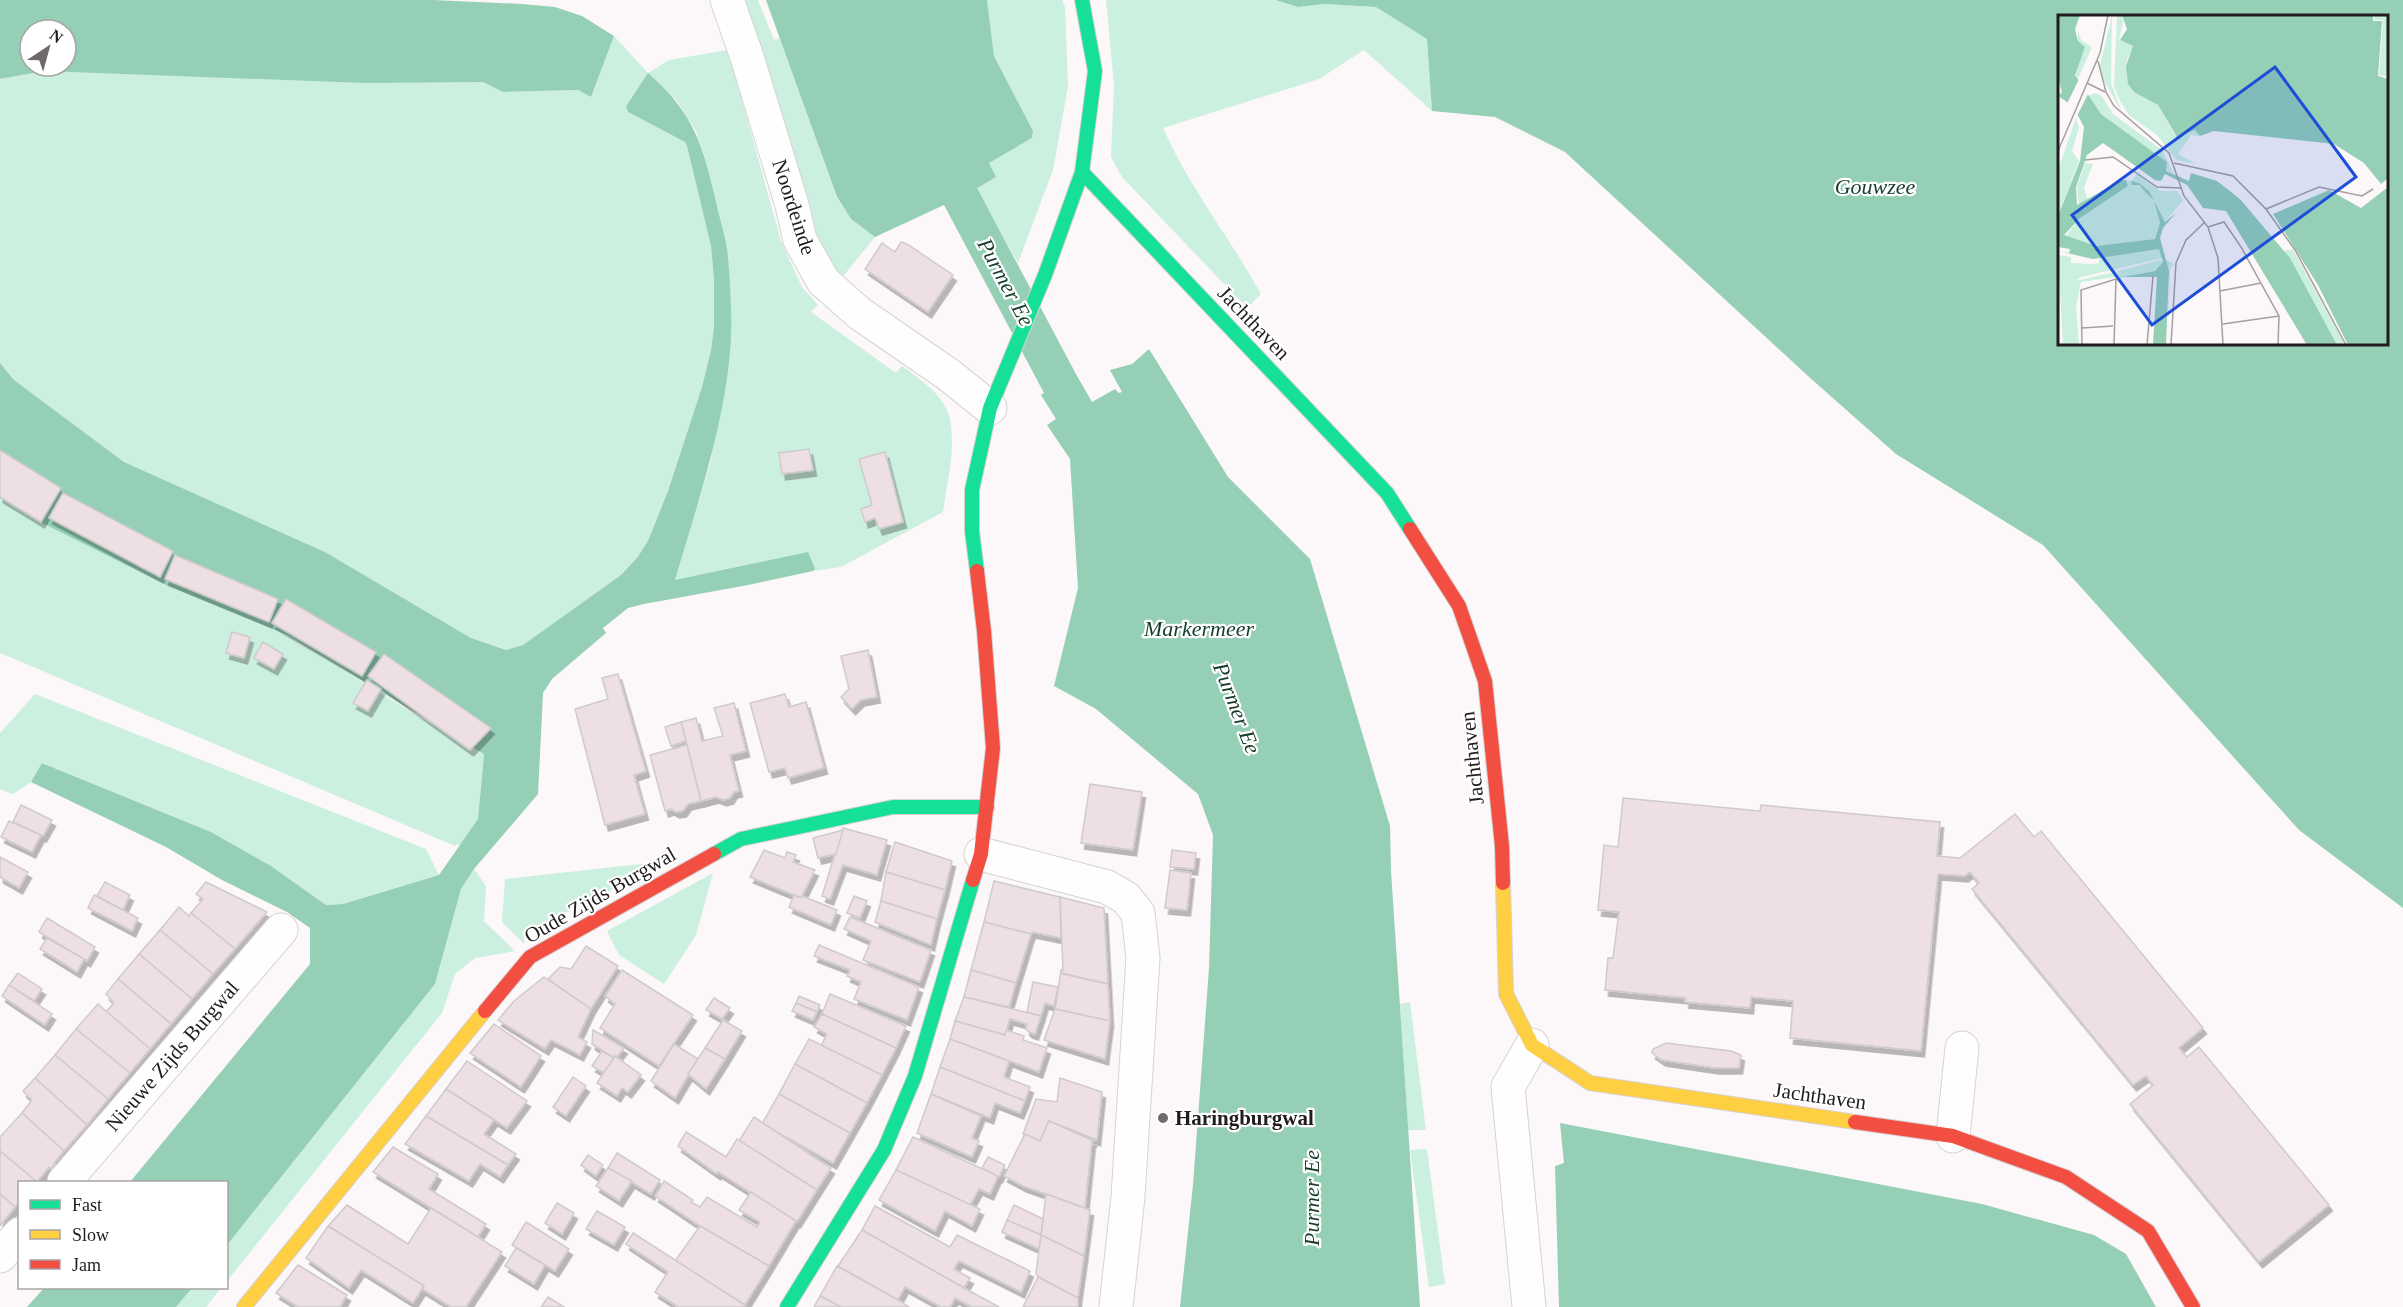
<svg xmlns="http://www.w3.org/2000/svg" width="2403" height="1307" viewBox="0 0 2403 1307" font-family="'Times New Roman',serif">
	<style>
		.green { fill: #ccf0df }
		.water { fill: #95cfb6; fill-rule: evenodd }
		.building { fill: #eedfe4; stroke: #cfcacc; stroke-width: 1.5; filter: url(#shadow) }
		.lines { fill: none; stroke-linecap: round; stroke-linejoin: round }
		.street-casing { stroke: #d7d2d3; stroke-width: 35 }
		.fast-casing { stroke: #d7d2d3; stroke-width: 16 }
		.slow-casing { stroke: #d7d2d3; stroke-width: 16 }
		.jam-casing { stroke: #d7d2d3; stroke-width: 16 }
		.street { stroke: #fffefe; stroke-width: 33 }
		.fast { stroke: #16e098; stroke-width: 14 }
		.slow { stroke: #ffcf43; stroke-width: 14 }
		.jam { stroke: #f24e42; stroke-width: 14 }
		.poi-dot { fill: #6e696a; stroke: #fff; stroke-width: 2 }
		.labels { text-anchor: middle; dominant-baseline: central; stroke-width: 4.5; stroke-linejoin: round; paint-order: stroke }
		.street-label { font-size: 21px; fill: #211c1d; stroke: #fff }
		.poi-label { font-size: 21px; font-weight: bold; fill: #211c1d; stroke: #fff; text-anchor: start }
		.water-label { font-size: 22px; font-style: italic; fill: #163c2d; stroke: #fff }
		.inset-road { fill: none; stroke: #a49fa0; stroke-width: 1.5 }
		.view { fill: #1d4ed8; fill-opacity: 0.15; stroke: #1d4ed8; stroke-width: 3 }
		.inset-edge { fill: none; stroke: #211c1d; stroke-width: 3 }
	</style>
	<defs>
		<filter id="shadow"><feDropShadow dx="3.5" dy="6" stdDeviation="0" flood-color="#0004"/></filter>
	</defs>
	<rect width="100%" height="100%" fill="#fcf7f8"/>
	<g class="green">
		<path d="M740 0H758L774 40 780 38 837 198 851 219 875 237 840 280 821 253Z"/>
		<path d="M987 0H1062L1065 7 1068 86 1053 170 1018 263 976 188 995 177 989 163 1032 138 1033 131 994 56Z"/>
		<path d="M1106 0H1274L1298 7 1324 4 1376 7 1427 39 1432 111 1364 50 1319 79 1163 128C1189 187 1230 238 1261 294L1247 308 1122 177 1111 157 1114 85Z"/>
		<path d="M614 36 648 73 669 60 728 50 781 241 802 287 818 305 811 312 896 373 902 366C917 377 933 387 943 403 961 428 947 482 943 512L841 567 813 571 814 569 675 580 710 464 731 336 728 254 707 164 696 131 677 101 648 74 626 105 628 112 685 142 687 146 711 246 714 280V328L711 350 702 387 668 491 648 541 637 558 621 575 523 645 506 650 471 638 325 552 124 462 14 380 0 363V79L44 71 483 82 503 92 578 90 591 97Z"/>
		<path d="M0 498 42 523 170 587 287 635 416 715 484 753 478 819 460 846 457 844 455 846 0 653Z"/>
		<path d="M35 694 426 849 439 875 343 904 326 905 271 866 211 832 43 763 31 782 13 794 0 789V733Z"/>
		<path d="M659 862 645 874 556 917 525 934 524 944 502 922 505 879Z"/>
		<path d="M474 869 486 886 484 921 515 951 475 958 455 974 442 1013 227 1281V1244L435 984 461 889Z"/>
		<path d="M713 873 696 935 664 984 619 955 607 931Z"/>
		<path d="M1410 1002 1426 1130H1408L1400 1004Z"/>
		<path d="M1427 1149 1445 1284 1429 1287 1410 1150Z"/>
		<path d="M192 1288H221L206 1307H176Z"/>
	</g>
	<g class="water">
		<path d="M0 0H433L522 4 555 7 582 16 614 36 591 97 578 90 503 92 483 82 365 83 44 71 0 79ZM30 30H66V66H30Z"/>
		<path d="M766 0H987L994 56 1033 131 1032 138 989 163 996 177 977 188 1077 376 1092 402 1115 389 1119 393 1122 392 1110 370 1132 364 1149 349 1228 477 1310 559 1390 826 1391 871 1420 1307H1180L1193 1185 1209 968 1213 835 1198 794 1096 709 1054 686 1078 588 1070 459 1047 425 1056 419 1041 395 1044 393 944 205 875 237 851 219 837 197Z"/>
		<path d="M1275 0H2403V908L2299 830 2043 545 1896 454 1808 376 1565 152 1495 117 1432 111 1427 39 1376 7 1324 4 1298 7ZM2060 16H2386V344H2060Z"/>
		<path d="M648 73C694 113 703 145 716 202 720 220 726 238 728 256 730 282 732 311 731 337 727 418 698 502 675 580L808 552 815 569 813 571 748 585 644 604 628 608 603 628 606 633 552 679 543 693 538 794 474 869 461 889 435 984 227 1245 226 1182H130L310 964V928L287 912 222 880 166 847 31 782 42 763 211 832 271 866 326 905 343 904 439 875 478 819 484 754 287 635 170 587 42 523 0 498V363L14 380 124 462 325 552 471 638 506 650 523 645 621 575 637 558 648 541 668 491 702 387 711 350 714 328V280L711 246 687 146 685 142 628 112 626 106Z"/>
		<path d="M1560 1123 1982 1204 2094 1235 2126 1254 2156 1307H1559L1555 1166 1564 1163Z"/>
		<path d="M44 1288H192L176 1307H27Z"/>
	</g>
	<g class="building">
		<path d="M901 242 907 244 953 275 928 312 865 269 882 243 895 252Z"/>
		<path d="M809 449 813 470 782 474 779 453Z"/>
		<path d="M0 450 61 488 41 522 0 497Z"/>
		<path d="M885 452 903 522 879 529 875 518 865 522 861 509 872 505 859 459Z"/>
		<path d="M63 493 173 551 160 577 49 518Z"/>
		<path d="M175 555 278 599 269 622 165 579Z"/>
		<path d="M286 599 376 652 362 676 272 623Z"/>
		<path d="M232 632 250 637 244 658 226 653Z"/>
		<path d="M263 642 283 654 274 669 254 658Z"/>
		<path d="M868 650 877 697 861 700 852 709 841 697 849 689 841 656Z"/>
		<path d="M384 654 491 728 470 750 368 676Z"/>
		<path d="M618 674 646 771 634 775 645 814 605 825 575 709 608 699 602 678Z"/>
		<path d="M367 680 381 689 368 711 353 703Z"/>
		<path d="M785 694 789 707 806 702 824 768 788 778 785 768 769 772 750 703Z"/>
		<path d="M734 703 746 751 730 755 739 791 734 792 730 798 723 800 716 797 701 801 681 722 696 718 702 741 723 736 714 708Z"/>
		<path d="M681 722 686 741 671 746 665 727Z"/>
		<path d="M687 745 701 801 688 804 683 811 676 812 671 809 665 811 650 755Z"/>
		<path d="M1090 784 1142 792 1133 850 1081 843Z"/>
		<path d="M1623 798 1760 811 1761 805 1940 822 1937 856 1960 858 2015 814 2034 837 2041 831 2203 1028 2179 1048 2187 1057 2199 1047 2329 1205 2259 1262 2130 1104 2153 1085 2146 1076 2133 1085 1972 889 1979 883 1970 872 1965 876 1938 874 1921 1051 1790 1038 1793 1001 1751 997 1750 1008 1685 1002 1686 998 1605 990 1608 958H1613L1619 912 1598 910 1604 845 1618 847Z"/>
		<path d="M21 805 52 820 43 836 13 822Z"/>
		<path d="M9 821 41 835 32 852 1 837Z"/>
		<path d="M843 828 887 840 877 875 843 865 830 899 822 896Z"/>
		<path d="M843 830 836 854 818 858 813 838Z"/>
		<path d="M895 842 952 861 945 890 886 872Z"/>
		<path d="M764 850 785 858 787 852 796 855 793 862 815 870 801 898 750 877Z"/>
		<path d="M1172 850 1196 853 1194 869 1170 867Z"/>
		<path d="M0 857 28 872 19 888 0 877Z"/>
		<path d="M1170 870 1191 873 1187 910 1165 908Z"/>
		<path d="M886 872 945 890 937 919 881 901Z"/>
		<path d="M994 881 1060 897 1061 938 1032 932 1031 934 984 922Z"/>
		<path d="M105 882 130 895 123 910 97 896Z"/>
		<path d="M206 882 267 912 235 949 191 913 203 899 196 894Z"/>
		<path d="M94 895 138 918 132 931 88 908Z"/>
		<path d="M794 895 801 898 802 896 837 910 831 925 789 907Z"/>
		<path d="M854 896 867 901 860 918 847 913Z"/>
		<path d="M1060 897 1104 908 1108 984 1061 973V970H1063Z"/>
		<path d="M881 901 937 919 931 945 875 922Z"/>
		<path d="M179 907 189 916 191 913 235 949 213 974 160 930Z"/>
		<path d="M850 917 931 950 920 982 863 960 871 941 844 929Z"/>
		<path d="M47 918 95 947 87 961 39 932Z"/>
		<path d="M984 922 1031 934 1016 983 971 970Z"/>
		<path d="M160 930 213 974 192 999 139 954Z"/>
		<path d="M47 938 84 959 77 972 40 949Z"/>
		<path d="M819 945 919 987 907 1020 854 999 861 982 847 976 850 970 814 956Z"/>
		<path d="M586 946 618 966 591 1009 548 979 560 967 571 969Z"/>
		<path d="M139 954 192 999 171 1024 118 979Z"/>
		<path d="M622 970 693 1015 659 1066 600 1028 615 1004 605 996Z"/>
		<path d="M971 970 1016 983 1009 1007 964 997Z"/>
		<path d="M1061 971 1063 974 1108 984 1110 1021 1055 1009Z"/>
		<path d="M18 973 42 989 34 1001 9 985Z"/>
		<path d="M544 977 591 1009 578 1037 587 1042 580 1055 551 1040 545 1049 498 1020 514 1001Z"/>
		<path d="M118 979 171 1024 150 1049 106 1012 114 1003 106 994Z"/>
		<path d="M1033 982 1058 987 1054 1006 1045 1003 1041 1016 1027 1012Z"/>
		<path d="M9 985 52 1014 45 1025 2 996Z"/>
		<path d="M830 994 906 1026 896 1048 822 1014Z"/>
		<path d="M799 996 820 1005 817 1012 796 1003Z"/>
		<path d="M964 997 1041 1016 1035 1034 1029 1032 1026 1029 1027 1024 1010 1019 1005 1035 955 1021Z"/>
		<path d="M714 998 730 1008 722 1019 706 1010Z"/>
		<path d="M796 1003 817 1012 813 1020 792 1011Z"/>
		<path d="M98 1004 150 1049 130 1073 76 1029Z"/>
		<path d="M1055 1009 1110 1021 1105 1059 1044 1040Z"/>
		<path d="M822 1014 896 1048 882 1075 821 1046 827 1034 814 1027Z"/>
		<path d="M723 1020 742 1031 725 1059 705 1048Z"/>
		<path d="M955 1021 1005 1035 1006 1030 1024 1036 1023 1040 1047 1048 1039 1072 950 1039Z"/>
		<path d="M494 1024 541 1056 521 1087 470 1053Z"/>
		<path d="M76 1029 130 1073 108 1099 55 1055Z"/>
		<path d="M593 1030 624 1048 617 1057 615 1056 614 1058 592 1044Z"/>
		<path d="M809 1039 882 1075 867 1103 795 1064Z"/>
		<path d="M950 1039 1009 1061 1004 1077 1030 1087 1025 1101 940 1067Z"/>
		<path d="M1666 1043 1731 1051 1741 1055 1739 1068H1715L1662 1060 1652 1053 1653 1049Z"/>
		<path d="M674 1044 698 1059 675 1098 651 1081Z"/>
		<path d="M705 1048 725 1059 706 1089 688 1074Z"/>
		<path d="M602 1051 614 1058 604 1073 592 1066Z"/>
		<path d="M55 1055 108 1099 87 1125 35 1078Z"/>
		<path d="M615 1056 641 1075 628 1092 622 1088 617 1096 597 1083Z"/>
		<path d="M467 1061 527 1101 507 1128 446 1089Z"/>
		<path d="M795 1064 867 1103 850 1133 779 1094Z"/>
		<path d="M940 1067 1025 1101 1020 1113 995 1103 990 1118 931 1094Z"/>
		<path d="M573 1077 586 1086 566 1116 553 1107Z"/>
		<path d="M35 1078 87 1125 64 1151 22 1113 32 1100 23 1091Z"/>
		<path d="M1060 1078 1102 1092 1097 1140 1049 1121 1040 1141 1023 1134 1036 1099 1057 1102Z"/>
		<path d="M446 1089 494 1120 484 1134 516 1154 508 1165 426 1116Z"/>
		<path d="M779 1094 850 1133 833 1163 762 1124Z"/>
		<path d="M931 1094 981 1116 972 1138 979 1141 972 1157 917 1133Z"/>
		<path d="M22 1113 64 1151 54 1163 55 1164 51 1169 49 1167 37 1182 0 1151V1137Z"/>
		<path d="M426 1116 508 1165 500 1177 480 1164 469 1181 405 1144Z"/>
		<path d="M754 1117 831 1168 817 1190 739 1141Z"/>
		<path d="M1049 1121 1094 1141H1092L1085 1208 1023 1186 1004 1176 1025 1134 1040 1141Z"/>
		<path d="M686 1132 726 1157 737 1139 817 1190 797 1222 718 1172 717 1174 678 1146Z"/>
		<path d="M913 1137 998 1176 990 1194 979 1189 970 1205 896 1170Z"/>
		<path d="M393 1147 438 1174 429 1189 486 1224 478 1237 373 1172Z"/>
		<path d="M0 1151 37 1182H20V1202L15 1207 0 1194Z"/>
		<path d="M617 1153 660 1180 651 1194 608 1168Z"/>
		<path d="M588 1155 603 1165 596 1176 581 1165Z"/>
		<path d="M988 1157 1005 1165 999 1177 982 1168Z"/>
		<path d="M608 1168 632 1181 619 1201 596 1186Z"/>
		<path d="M896 1170 980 1209 972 1226 945 1211 935 1231 879 1200Z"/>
		<path d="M664 1181 693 1200 691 1202 700 1207 707 1197 757 1227 760 1222 739 1210 751 1192 796 1221 769 1266 700 1226 655 1196Z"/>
		<path d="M0 1194 15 1207 0 1226Z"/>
		<path d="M1046 1194 1090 1210 1084 1256 1041 1235Z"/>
		<path d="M557 1203 574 1213 562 1234 545 1223Z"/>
		<path d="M347 1205 408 1244 431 1208 502 1252 466 1307H451L422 1289 424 1286 328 1226Z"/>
		<path d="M1014 1205 1043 1219 1041 1235 1007 1220Z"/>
		<path d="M875 1206 950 1247 957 1235 1030 1271 1021 1292 959 1261 954 1269 970 1278 964 1288 862 1230Z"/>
		<path d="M597 1211 625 1227 614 1245 586 1229Z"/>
		<path d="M1007 1220 1041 1235 1039 1249 1002 1232Z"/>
		<path d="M526 1222 569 1249 555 1271 512 1245Z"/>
		<path d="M328 1226 424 1286 413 1303 361 1270 349 1288 306 1258Z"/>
		<path d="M700 1226 769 1266 745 1305 675 1261Z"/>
		<path d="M862 1230 964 1288 999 1307H972L955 1298 950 1307H941L905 1287 898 1300 838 1266Z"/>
		<path d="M633 1233 745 1305 744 1307H678L655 1292 668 1272 626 1244Z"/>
		<path d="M1041 1235 1084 1256 1078 1298 1038 1277 1036 1273Z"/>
		<path d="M516 1248 545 1265 534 1284 505 1266Z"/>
		<path d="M298 1265 347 1295 340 1307H298L276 1293Z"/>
		<path d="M837 1266 898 1300 909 1307H841L820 1296Z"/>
		<path d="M1038 1277 1078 1298V1307H1023Z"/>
		<path d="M820 1296 841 1307H814Z"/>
		<path d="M548 1297 564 1307H541Z"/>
	</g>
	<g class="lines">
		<defs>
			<g id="street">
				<path d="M727 0 747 57 792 205 800 240 823 281 859 313 949 375 990 408"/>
				<path d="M981 854 1107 887 1126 898 1138 913 1143 958 1128 1197 1116 1307"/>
				<path d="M1953 1136 1962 1048"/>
				<path d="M64 1182 281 930"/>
				<path d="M0 1256 20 1234"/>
				<path d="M1529 1307 1508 1087 1532 1045"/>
			</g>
			<g id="fast">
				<path d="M1082 172 1387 493 1410 529"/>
				<path d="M977 571 972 531V490L990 408 1045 275 1082 172 1095 71 1082 0"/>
				<path d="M714 854 741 839 893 807H987"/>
				<path d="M787 1307 884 1150 915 1076 973 880"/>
			</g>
			<g id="slow">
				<path d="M1503 883 1506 994 1532 1045 1590 1083 1855 1122"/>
				<path d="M244 1307 485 1011"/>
			</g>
			<g id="jam">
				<path d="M1410 529 1459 606 1485 681 1502 846 1503 883"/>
				<path d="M973 880 981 854 993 748 984 631 977 571"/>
				<path d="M485 1011 530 957 714 854"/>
				<path d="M1855 1122 1953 1136 2066 1177 2148 1231 2193 1307"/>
			</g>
		</defs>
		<use href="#street" class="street-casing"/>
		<use href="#fast" class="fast-casing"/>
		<use href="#slow" class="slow-casing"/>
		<use href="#jam" class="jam-casing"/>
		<use href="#street" class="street"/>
		<use href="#fast" class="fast"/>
		<use href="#slow" class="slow"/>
		<use href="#jam" class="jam"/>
	</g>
	<circle class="poi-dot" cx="1163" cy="1118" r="6"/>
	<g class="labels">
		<g class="street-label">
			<text transform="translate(794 207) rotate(72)">Noordeinde</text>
			<text transform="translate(1254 323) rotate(46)">Jachthaven</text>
			<text transform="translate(1472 758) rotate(-96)">Jachthaven</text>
			<text transform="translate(600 895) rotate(-30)">Oude Zijds Burgwal</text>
			<text transform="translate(172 1056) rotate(-49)">Nieuwe Zijds Burgwal</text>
			<text transform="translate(1820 1096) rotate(8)">Jachthaven</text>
		</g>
		<g class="poi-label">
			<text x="1175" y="1118">Haringburgwal</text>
		</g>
		<g class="water-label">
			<text x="1875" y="186">Gouwzee</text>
			<text transform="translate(1006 282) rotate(62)">Purmer Ee</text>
			<text x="1199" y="628">Markermeer</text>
			<text transform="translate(1237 708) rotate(69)">Purmer Ee</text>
			<text transform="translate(1311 1198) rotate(-90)">Purmer Ee</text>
		</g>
	</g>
	<g transform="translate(2058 15)">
		<rect width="330" height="330" fill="#fcf7f8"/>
		<path d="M54 0 53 68 64 98 44 62 42 50ZM59 0H64L65 7 61 25 75 31 68 48 72 72 100 90 117 120 137 115 142 121 133 120 120 139 138 149 118 145 100 121 71 100 61 84 56 71ZM317 0H330V62L321 60 325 5H316ZM20 15 23 25 34 32 20 64 17 58 27 32 20 26ZM37 78 43 80 55 99 104 135 116 159 108 155 109 147 43 99 30 81ZM18 103 21 113 14 136 21 146 0 201V155ZM27 148 35 149 26 172 30 186 21 192 19 172ZM79 159 102 176H119L125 185 107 207 91 176 81 168 74 166 89 177 97 189 102 208 97 224 38 231 7 222 22 203 70 171 68 165 73 166ZM101 234 105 243 23 262 17 266 57 257V262L23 267 18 292 21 330H5L0 240 13 242V248L33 249 41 248V242ZM228 235H235L287 330H279L226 236ZM107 244 116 249 112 254 110 330 111 256ZM102 245 105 247 97 256 65 262 59 267 60 256Z" fill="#ccf0df"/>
		<path d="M0 0H22L17 14 20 26 27 32 17 60 43 99 109 147 108 156 131 166 133 158 159 166 182 184 232 243 279 330H249L168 196 145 193 129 170 107 159 103 166 97 165 45 128 29 140 18 172 19 190 61 166 68 165 70 171 22 203 6 220 38 231 97 224 102 208 96 186 81 170H74L73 166 81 168 91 176 107 207 118 198 105 213 102 223 111 256 108 330H95L99 262H64L97 256 105 247 101 234 35 244 0 236 11 238 12 234 0 232V201L22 146 26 112 15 91 0 81 4 77 0 63ZM64 0H315V6H324L320 61 330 64V163L323 169 306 148 276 129 156 116 142 121 137 115 119 122 100 90 76 77 70 69 68 51 75 31 62 25 69 14ZM330 172V330H290L260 270 215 199 271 175 303 193Z" fill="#95cfb6"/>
		<path d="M22 62 31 77 18 103 9 89Z" fill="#fcf7f8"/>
		<path class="inset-road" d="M40 46 48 77 56 91 111 138 126 181 150 212 160 243 165 330M29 68 47 77M0 136 42 38 50 0M27 145 55 142 99 172 123 173M116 148 175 161 208 194 261 172 304 181 315 174M208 194 237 235 288 330M150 212 166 207 183 232 221 301 220 330M162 276 203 268M165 309 221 301M24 313 55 311M24 330 23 275 58 264 56 330M89 330 95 261M113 330 118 248 128 225 147 207"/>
		<path class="view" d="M217 52 298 162 94 310 14 200Z"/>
		<rect width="330" height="330" class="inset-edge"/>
	</g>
	<rect x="18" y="1181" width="210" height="108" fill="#ffffff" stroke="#a6a4a5" stroke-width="1.5"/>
	<rect x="30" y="1200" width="30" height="9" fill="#16e098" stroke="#a6a4a5" stroke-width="1.5"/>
	<text x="72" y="1211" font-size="18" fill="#211c1d">Fast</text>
	<rect x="30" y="1230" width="30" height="9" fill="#ffcf43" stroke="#a6a4a5" stroke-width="1.5"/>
	<text x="72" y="1241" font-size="18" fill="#211c1d">Slow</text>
	<rect x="30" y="1260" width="30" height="9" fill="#f24e42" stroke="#a6a4a5" stroke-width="1.5"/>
	<text x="72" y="1271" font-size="18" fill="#211c1d">Jam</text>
	<g transform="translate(48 48) rotate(36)"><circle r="28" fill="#ffffff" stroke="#a6a4a5" stroke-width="1.5"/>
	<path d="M0-4.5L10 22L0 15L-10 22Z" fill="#6e696a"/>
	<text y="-9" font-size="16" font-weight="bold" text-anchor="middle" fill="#211c1d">N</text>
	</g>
</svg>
